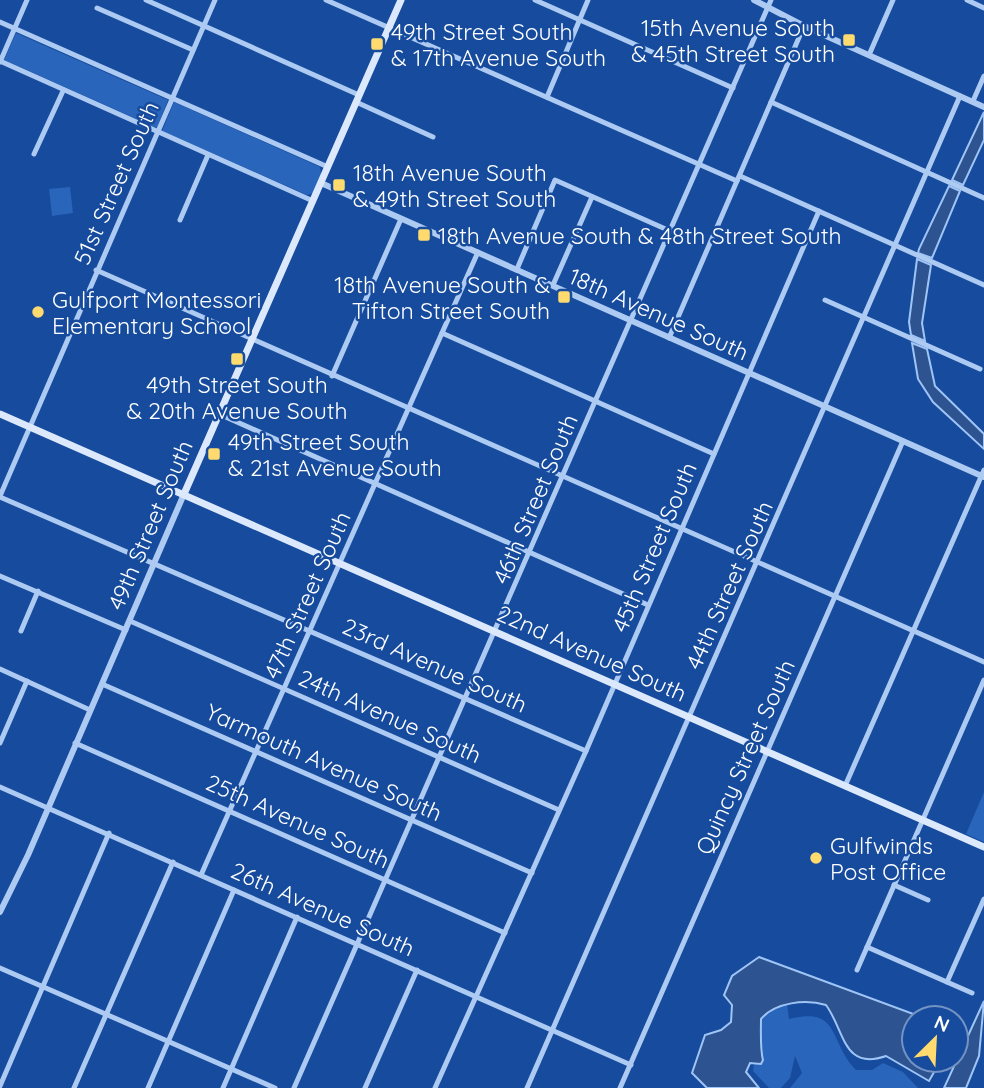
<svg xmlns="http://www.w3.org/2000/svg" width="984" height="1088" viewBox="0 0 984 1088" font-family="Quicksand,sans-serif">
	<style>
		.green { fill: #2965bb }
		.water { fill: #2d5491; stroke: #9fc4f6; stroke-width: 2 }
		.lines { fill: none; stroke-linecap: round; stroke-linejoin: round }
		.minor { stroke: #adcaf3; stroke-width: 5 }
		.tertiary { stroke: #adcaf3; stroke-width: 6 }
		.secondary { stroke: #dce9fd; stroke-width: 7 }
		.poi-dot { fill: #ffdb6f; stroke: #164b9d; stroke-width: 2.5 }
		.labels { text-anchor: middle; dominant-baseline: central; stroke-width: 5; stroke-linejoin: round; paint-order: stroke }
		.poi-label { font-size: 23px; fill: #fff; stroke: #164b9d; text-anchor: start }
		.street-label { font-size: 23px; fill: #fff; stroke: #164b9d }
	</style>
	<rect width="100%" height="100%" fill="#164b9d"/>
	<g class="green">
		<path d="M16 33 168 100 157 128 4 60Z"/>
		<path d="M174 102 320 167 321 174 313 193 307 195 162 131Z"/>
		<path d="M70 187 73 213 52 216 49 189Z"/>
		<path d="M984 792V842L966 834Z"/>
		<path d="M787 1003 789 1019C841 1006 828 1041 856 1070H872L883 1063 903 1072 918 1088H790L802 1073 795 1056 790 1078 781 1088H769L753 1071 754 1064H761L763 1061C759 1046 763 1035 761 1021L769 1010Z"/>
	</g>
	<g class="water">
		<path d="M984 112V140L963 185 952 180Z"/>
		<path d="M949 186 960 191 932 258 918 253 919 249Z"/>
		<path d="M917 259 931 265 922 323 925 341 911 335 909 322Z"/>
		<path d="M912 343 927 349 935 386 984 434V449L933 402 918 379Z"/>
		<path d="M759 957 924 1018H914V1060H941L929 1081 886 1056C843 1071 845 1031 826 1005 806 999 775 1002 761 1019 761 1031 760 1049 763 1060L761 1064 750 1063 746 1072 759 1088H707L692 1073 705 1035 721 1030 731 1022 732 1005 724 995 732 976Z"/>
		<path d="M984 1001 979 1056 966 1088H944Z"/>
	</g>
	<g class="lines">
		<g class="minor">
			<path d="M146 0 359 95"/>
			<path d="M326 0 737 181"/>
			<path d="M535 0 733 88"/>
			<path d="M967 0 984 8"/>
			<path d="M97 8 193 50"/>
			<path d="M0 22 328 167"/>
			<path d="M869 55 893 0"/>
			<path d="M0 61 313 201"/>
			<path d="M0 62 27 0"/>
			<path d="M547 97 588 0"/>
			<path d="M973 101 984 76"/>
			<path d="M356 102 433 137"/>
			<path d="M771 102 984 198"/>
			<path d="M34 154 63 91"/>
			<path d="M740 176 984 285"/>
			<path d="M180 220 208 155"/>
			<path d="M517 269 555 180 670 231"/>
			<path d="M96 270 984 662"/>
			<path d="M553 285 592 197"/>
			<path d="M825 300 980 369"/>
			<path d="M442 333 714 454"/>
			<path d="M669 338 804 26"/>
			<path d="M332 376 401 219"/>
			<path d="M219 414 648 605"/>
			<path d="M0 496 215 0"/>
			<path d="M0 497 586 751"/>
			<path d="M0 576 126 630"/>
			<path d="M130 621 559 810"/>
			<path d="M21 631 38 591"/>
			<path d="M0 669 90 710"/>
			<path d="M102 684 532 873"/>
			<path d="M0 743 27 681"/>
			<path d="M75 743 505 933"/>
			<path d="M845 786 984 470"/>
			<path d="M0 787 631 1065"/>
			<path d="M201 875 478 252"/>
			<path d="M894 885 928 900"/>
			<path d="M867 947 972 993"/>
			<path d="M0 968 275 1088"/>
			<path d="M857 970 984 680"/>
			<path d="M947 982 984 899"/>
			<path d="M0 1086 109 833"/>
			<path d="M74 1088 173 862"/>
			<path d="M148 1088 234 890"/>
			<path d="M223 1088 297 917"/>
			<path d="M294 1088 771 0"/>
			<path d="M365 1088 417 970"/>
			<path d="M435 1088 586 751 819 211"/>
			<path d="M527 1088 960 96"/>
			<path d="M620 1088 903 441"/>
		</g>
		<g class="tertiary">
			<path d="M754 0 804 26 984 107"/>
			<path d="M321 183 984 477"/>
			<path d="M0 912 28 855 184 494"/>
		</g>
		<g class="secondary">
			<path d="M0 414 984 847"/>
			<path d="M184 494 401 0"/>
		</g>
	</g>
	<g class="poi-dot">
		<rect x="842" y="33" width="14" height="14" rx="3.5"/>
		<rect x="370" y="37" width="14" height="14" rx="3.5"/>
		<rect x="332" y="178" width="14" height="14" rx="3.5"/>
		<rect x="417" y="228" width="14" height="14" rx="3.5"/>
		<rect x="557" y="290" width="14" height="14" rx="3.5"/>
		<circle cx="38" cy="312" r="7"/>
		<rect x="230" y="352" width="14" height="14" rx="3.5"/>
		<rect x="207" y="447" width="14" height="14" rx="3.5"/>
		<circle cx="816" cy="858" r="7"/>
	</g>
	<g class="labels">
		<g class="poi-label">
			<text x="835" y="27" text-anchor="end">15th Avenue South<tspan x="835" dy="26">&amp; 45th Street South</tspan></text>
			<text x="391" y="31">49th Street South<tspan x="391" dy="26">&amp; 17th Avenue South</tspan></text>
			<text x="353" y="172">18th Avenue South<tspan x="353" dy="26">&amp; 49th Street South</tspan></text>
			<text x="438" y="235">18th Avenue South &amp; 48th Street South</text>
			<text x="550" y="284" text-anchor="end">18th Avenue South &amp;<tspan x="550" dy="26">Tifton Street South</tspan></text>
			<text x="52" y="299">Gulfport Montessori<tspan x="52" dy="26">Elementary School</tspan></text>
			<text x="237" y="384" text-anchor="middle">49th Street South<tspan x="237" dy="26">&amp; 20th Avenue South</tspan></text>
			<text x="228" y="441">49th Street South<tspan x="228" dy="26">&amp; 21st Avenue South</tspan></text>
			<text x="830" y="845">Gulfwinds<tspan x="830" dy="26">Post Office</tspan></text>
		</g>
		<g class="street-label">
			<text transform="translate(116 183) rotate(-66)">51st Street South</text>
			<text transform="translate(659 314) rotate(24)">18th Avenue South</text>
			<text transform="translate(535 499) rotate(-67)">46th Street South</text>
			<text transform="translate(150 525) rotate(-67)">49th Street South</text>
			<text transform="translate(654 547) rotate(-67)">45th Street South</text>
			<text transform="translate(729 585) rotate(-66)">44th Street South</text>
			<text transform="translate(307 595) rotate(-66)">47th Street South</text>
			<text transform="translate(592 653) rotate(24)">22nd Avenue South</text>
			<text transform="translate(435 665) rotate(24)">23rd Avenue South</text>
			<text transform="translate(390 716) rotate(24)">24th Avenue South</text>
			<text transform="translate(745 757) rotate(-66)">Quincy Street South</text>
			<text transform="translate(324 762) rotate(24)">Yarmouth Avenue South</text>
			<text transform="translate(298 821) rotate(24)">25th Avenue South</text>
			<text transform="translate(323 909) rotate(24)">26th Avenue South</text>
		</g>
	</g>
	<g transform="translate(935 1039) rotate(24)"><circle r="33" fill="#164b9d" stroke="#7393c4" stroke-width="2"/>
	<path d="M0-5L12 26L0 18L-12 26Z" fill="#ffdb6f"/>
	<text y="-10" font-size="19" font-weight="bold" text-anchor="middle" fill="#ffffff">N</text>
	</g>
</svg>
